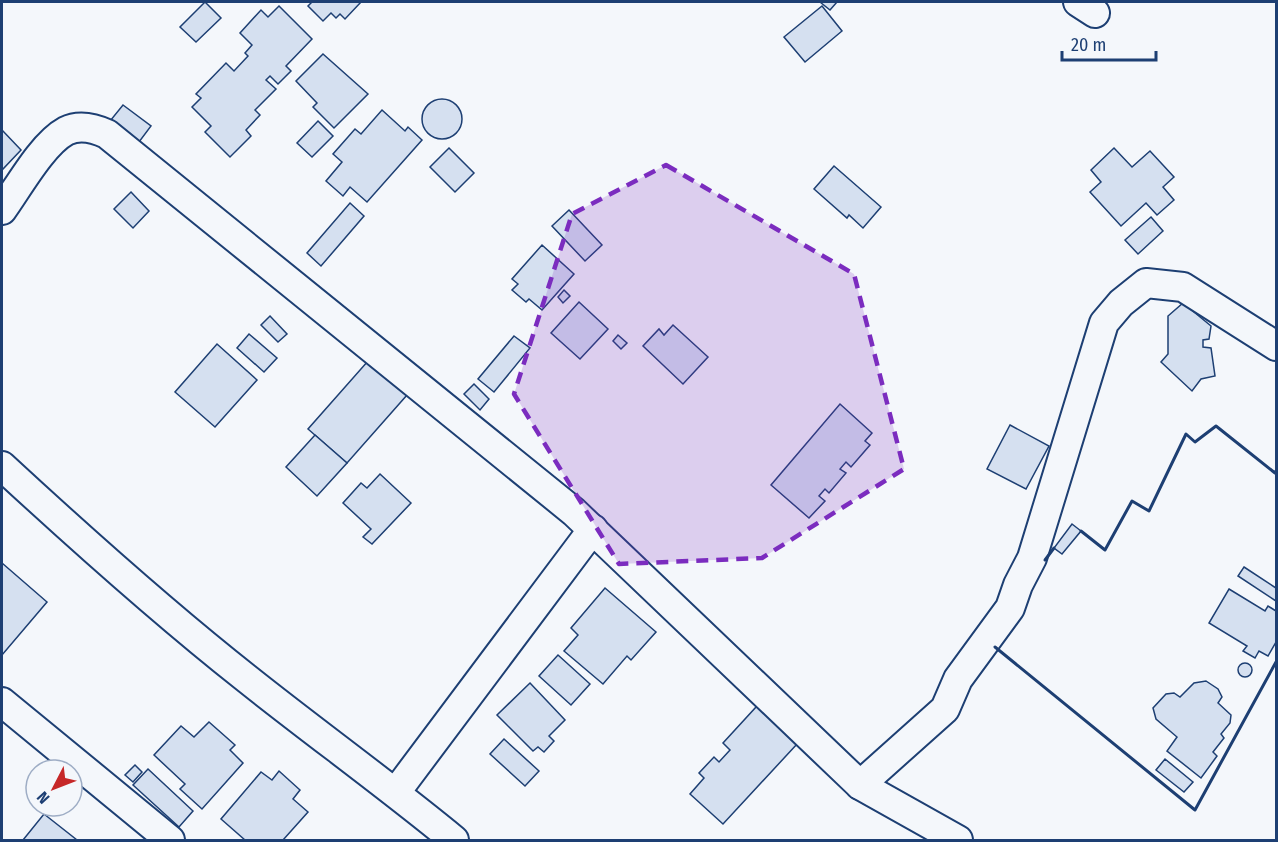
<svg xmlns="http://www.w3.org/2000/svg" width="1278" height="842" viewBox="0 0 1278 842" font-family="'Fira Sans Condensed',sans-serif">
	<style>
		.building { fill: #d5e0f0; stroke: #1d3f73; stroke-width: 1.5 }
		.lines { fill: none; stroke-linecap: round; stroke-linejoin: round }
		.minor-casing { stroke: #1d3f73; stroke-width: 32 }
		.minor { stroke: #f4f7fb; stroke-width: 28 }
		.wall { stroke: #1d3f73; stroke-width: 3 }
		.marked { fill: #7b2cbf; fill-opacity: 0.2; stroke: #7b2cbf; stroke-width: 4.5; stroke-dasharray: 12 8; stroke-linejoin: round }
	</style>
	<rect width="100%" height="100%" fill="#f4f7fb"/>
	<g class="building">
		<path d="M205 2 221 18 196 42 180 27Z"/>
		<path d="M312 2H361L345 19 340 14 336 18 331 13 323 21 308 6Z"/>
		<path d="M820 2H837L830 10Z"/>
		<path d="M279 6 312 39 286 66 291 71 278 84 270 76 266 80 276 89 255 110 260 115 246 130 251 136 230 157 205 132 211 126 192 107 201 98 196 94 226 63 234 71 248 56 245 53 252 45 240 33 261 10 268 17Z"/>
		<path d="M822 6 842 31 805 62 784 37Z"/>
		<path d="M323 54 368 94 334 128 313 107 317 103 296 81Z"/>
		<circle cx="442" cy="119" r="20"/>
		<path d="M123 105 151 126 139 142 110 121Z"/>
		<path d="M382 110 405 131 408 127 422 140 367 202 350 187 343 196 326 181 342 162 333 154 355 129 361 134Z"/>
		<path d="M318 121 333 136 312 157 297 143Z"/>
		<path d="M2 130 21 150 2 170Z"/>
		<path d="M449 148 474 173 455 192 430 167Z"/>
		<path d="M1114 148 1132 167 1150 151 1174 177 1163 187 1174 200 1157 215 1146 203 1121 226 1090 192 1101 182 1091 170Z"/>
		<path d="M834 166 881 207 863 228 849 215 847 218 814 189Z"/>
		<path d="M131 192 149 211 133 228 114 209Z"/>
		<path d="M350 203 364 216 321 266 307 253Z"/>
		<path d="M569 210 602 245 585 261 552 226Z"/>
		<path d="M1151 217 1163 231 1138 254 1125 240Z"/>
		<path d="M542 245 574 274 542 310 529 299 526 302 512 290 518 284 512 279Z"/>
		<path d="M564 290 570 296 563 303 558 297Z"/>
		<path d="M579 302 608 329 580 359 551 333Z"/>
		<path d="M1183 303 1211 326 1209 339 1203 340V347L1211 348 1215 376 1201 379 1192 391 1161 362 1168 354V316Z"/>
		<path d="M270 316 287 334 278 342 261 325Z"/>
		<path d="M673 325 708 357 683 384 643 346 659 329 664 335Z"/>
		<path d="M249 334 277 358 264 372 237 348Z"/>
		<path d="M618 335 627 343 621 349 613 341Z"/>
		<path d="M514 336 530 348 494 392 478 379Z"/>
		<path d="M217 344 257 380 215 427 175 392Z"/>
		<path d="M368 361 407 395 347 463 308 429Z"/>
		<path d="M474 384 489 399 480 410 464 394Z"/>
		<path d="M840 404 872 433 865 441 870 445 851 467 846 462 840 469 846 473 829 493 825 489 819 496 825 501 809 518 771 485Z"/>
		<path d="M1010 425 1049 446 1026 489 987 469Z"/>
		<path d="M315 435 347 463 317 496 286 467Z"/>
		<path d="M380 474 411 503 372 544 363 537 371 529 343 503 361 483 367 488Z"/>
		<path d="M1072 524 1081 531 1062 554 1054 548Z"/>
		<path d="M2 563 47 602 2 655Z"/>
		<path d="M1244 567 1276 588V601L1238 576Z"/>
		<path d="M605 588 656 632 631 660 627 656 603 684 564 651 578 635 571 628Z"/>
		<path d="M1229 589 1265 611 1268 606 1276 611V642L1268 656 1259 651 1255 658 1243 651 1247 646 1209 623Z"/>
		<path d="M558 655 590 684 571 705 539 676Z"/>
		<circle cx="1245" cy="670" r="7"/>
		<path d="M1206 681 1218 689 1222 697 1218 703 1231 715 1230 723 1221 734 1224 738 1213 752 1217 756 1201 778 1167 751 1177 737 1156 719 1153 708 1166 694 1174 693 1180 697 1194 683Z"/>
		<path d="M530 683 565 720 549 736 554 741 544 752 538 747 533 751 497 715Z"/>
		<path d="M757 706 810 730 723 824 690 794 704 778 699 773 714 757 719 762 730 750 723 743Z"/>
		<path d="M209 722 235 745 230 750 243 763 202 809 180 789 185 784 154 755 181 726 194 737Z"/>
		<path d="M504 739 539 771 525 786 490 754Z"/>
		<path d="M1165 759 1193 782 1184 792 1156 770Z"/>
		<path d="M135 765 142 772 133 782 125 775Z"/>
		<path d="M148 769 193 811 179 827 133 785Z"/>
		<path d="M279 771 300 790 293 799 308 812 283 840H245L221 819 261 772 272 780Z"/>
		<path d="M44 814 77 840H23Z"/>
	</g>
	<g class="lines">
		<defs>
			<g id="minor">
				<path d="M1078 2 1095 13"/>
				<path d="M2 210C18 188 42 144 66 131 80 124 94 128 107 134L574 512 860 785 958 840"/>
				<path d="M2 466C81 539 161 611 246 678 315 733 386 784 454 840"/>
				<path d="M2 702 170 840"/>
				<path d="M860 785 945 709 958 679 1010 608 1018 585 1032 558 1104 323 1121 303 1146 283 1183 287 1276 346"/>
				<path d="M396 792 593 529"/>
			</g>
		</defs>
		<use href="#minor" class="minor-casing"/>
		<use href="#minor" class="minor"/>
		<g class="wall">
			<path d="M1081 531 1105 550 1132 501 1149 511 1186 434 1195 442 1216 426 1275 473 1276 471"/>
			<path d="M1045 560 1054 548"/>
			<path d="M995 647 1195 810 1276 662"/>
		</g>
	</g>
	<path class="marked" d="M666 165 854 274 904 469 762 558 619 564 514 394 572 214Z"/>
	<rect width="1278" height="842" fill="none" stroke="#1d3f73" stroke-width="6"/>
	<g transform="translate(54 788) rotate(228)"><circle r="28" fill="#f4f7fb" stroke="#9eadc5" stroke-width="1.5"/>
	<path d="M0-4.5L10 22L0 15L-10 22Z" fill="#c62828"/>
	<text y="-9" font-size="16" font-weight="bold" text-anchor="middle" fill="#1d3f73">N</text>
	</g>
	<path d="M1062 51v9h94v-9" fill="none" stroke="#1d3f73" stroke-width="3"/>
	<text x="1071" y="51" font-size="18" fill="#1d3f73" stroke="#f4f7fb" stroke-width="4.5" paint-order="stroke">20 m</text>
</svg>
